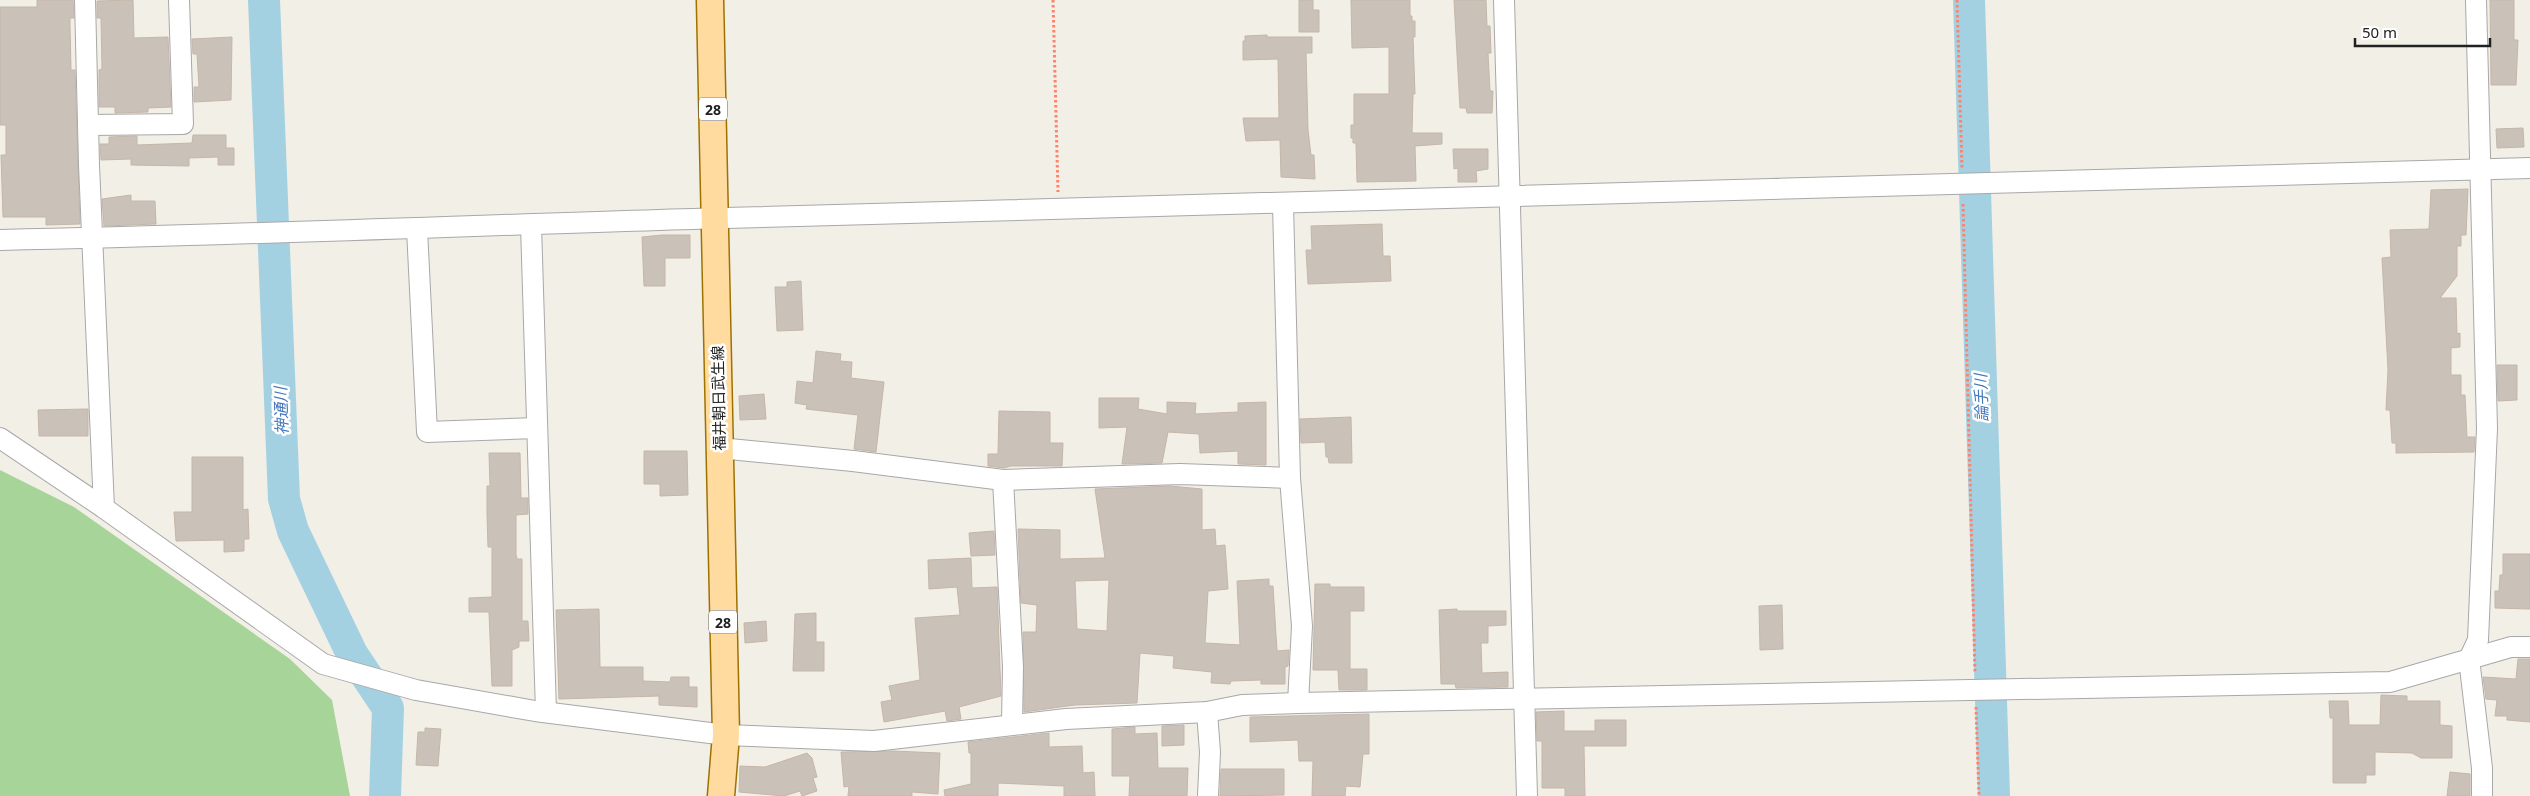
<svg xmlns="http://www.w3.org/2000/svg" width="2530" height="796" viewBox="0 0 2530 796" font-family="'Noto Sans','Noto Sans JP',sans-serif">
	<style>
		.forest { fill: #a7d499 }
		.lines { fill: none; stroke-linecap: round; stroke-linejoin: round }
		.river { stroke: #a4d1e2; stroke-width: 32 }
		.building { fill: #cac2b9; stroke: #c5b6a8; fill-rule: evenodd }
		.minor-casing { stroke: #a8a8a8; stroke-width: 22 }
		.major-casing { stroke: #9e7200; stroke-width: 29 }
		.path { stroke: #ff826b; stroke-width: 3; stroke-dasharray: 2.5 2.5; stroke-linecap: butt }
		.minor { stroke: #fff; stroke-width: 20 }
		.major { stroke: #ffdb9f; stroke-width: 26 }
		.labels { text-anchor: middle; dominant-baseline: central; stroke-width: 5; stroke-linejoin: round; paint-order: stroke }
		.shield { fill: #fff; stroke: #646464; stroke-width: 1 }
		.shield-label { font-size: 14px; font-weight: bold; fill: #212121 }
		.street-label { font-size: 15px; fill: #212121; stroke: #fff }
		.water-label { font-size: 16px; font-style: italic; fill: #4478b9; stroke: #fff }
	</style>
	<rect width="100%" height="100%" fill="#f2efe7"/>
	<path class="forest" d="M0 470 74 507 290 659 332 700 350 796H0Z"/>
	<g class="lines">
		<g class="river">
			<path d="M264 0 284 499 293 531 352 654 388 708 385 796"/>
			<path d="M1969 0 1994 796"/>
		</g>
	</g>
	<g class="building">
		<path d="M37 0H73L74 18H70V25L71 70H75L80 224 46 225V217H3L1 155H6V125H0V7H37Z"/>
		<path d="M133 0 134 38 168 37 171 107 148 108V112L115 113V107H99V70L102 69 101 18H97V1Z"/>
		<path d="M1299 0H1313V10H1319V32H1299Z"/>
		<path d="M1351 0H1410V16H1412V21H1415V37H1413L1415 94H1413L1412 133H1442V144L1415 146 1416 181 1357 182 1356 143H1353V138H1351V125H1354V94H1389V47L1352 48Z"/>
		<path d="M1454 0H1486L1487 26H1490L1491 53H1488L1490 91H1493L1492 113H1467L1466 108H1460Z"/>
		<path d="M2490 0H2514V40H2518L2516 85H2491Z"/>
		<path d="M1267 35V37H1312V53H1306L1308 130 1311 155H1314L1315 179 1281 177 1280 140 1246 141 1243 118H1279L1278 59 1243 60V41H1245V36Z"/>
		<path d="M232 37 231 100 194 102V87H199L197 54H193L192 39Z"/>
		<path d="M2523 128 2524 147 2497 148 2496 129Z"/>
		<path d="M193 135H226V148H234V165H218V157L189 158V166L131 165V159L101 160 100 144H109V137L137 136V145L192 143Z"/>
		<path d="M1453 149H1488V169L1476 171 1477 182H1458V168L1454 169Z"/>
		<path d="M2468 189 2466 235H2461V246H2457V276L2440 298H2456L2457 334 2460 333V347L2451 348V375H2461V395H2465L2467 437H2475L2474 452 2396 453V443H2392L2390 410H2386L2388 370 2382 258 2391 257 2390 230 2429 229 2431 190Z"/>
		<path d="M131 195V201H155L156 224 104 226 102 199Z"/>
		<path d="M1382 224 1383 256H1390L1391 281 1308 284 1306 250H1312L1311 226Z"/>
		<path d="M662 235H690V258H665V286H644L642 237Z"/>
		<path d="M801 281 803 330 777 331 775 287H787V282Z"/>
		<path d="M816 351 841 354 840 361 852 362 851 378 884 382 876 452 854 449 858 415 806 409 807 405 795 403 797 381 813 383Z"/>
		<path d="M2497 365H2517V400L2498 401Z"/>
		<path d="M764 394 766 419 740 420 739 396Z"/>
		<path d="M1099 398H1139L1138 409 1167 414V402L1196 403 1195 414 1238 412V403L1266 402V465L1238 464V451L1200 453 1199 434 1168 432 1162 463 1122 464 1127 427 1099 428Z"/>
		<path d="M88 409V436H39L38 410Z"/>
		<path d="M999 411 1050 412V443H1063L1062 466H1011L1004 468 988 466V454H998Z"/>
		<path d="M1351 417 1352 463H1329L1328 457H1326L1325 442 1301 443 1300 419Z"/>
		<path d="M644 451H687L688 495 660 496V484H644Z"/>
		<path d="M489 453H520L521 498H528V514L516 515V555L517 559H522V621H528L529 641H519V647L512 650V686H492L489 612H469V598L492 597V547H488L487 515V486H490Z"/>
		<path d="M192 457H243V510L248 509 249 539H244V551L224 552V540L176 541 174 512H192Z"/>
		<path d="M1170 486 1202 489V530L1215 529 1216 546 1225 545 1228 589 1208 591 1205 643 1240 645 1237 581 1269 579V586H1273L1277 651 1289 650 1288 666 1285 667V684H1261V680L1231 681 1230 684 1211 683 1212 672 1173 668 1174 656 1140 653 1137 703 1075 705 1024 712 1023 632H1036L1037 605 1021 603 1018 529 1060 530V559L1105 558 1095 489ZM1109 580 1107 631 1077 629 1075 581Z"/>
		<path d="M994 531 995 555 971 556 969 533Z"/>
		<path d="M2503 554H2530V609L2495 608V591H2499L2500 575H2503Z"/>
		<path d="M971 558 972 588 997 587 1001 696 959 707 961 719 947 721 945 711 884 722 881 702 892 700 889 686 920 680 915 618 960 615 957 587 929 589 928 560Z"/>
		<path d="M1315 584H1330V587H1364V611H1350V669H1367V690H1339L1338 670H1313Z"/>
		<path d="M1782 605 1783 649 1760 650 1759 606Z"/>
		<path d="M599 609 600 667H643V681L670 682 671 677H689V687H697V707L659 705V696L559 699 556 610Z"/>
		<path d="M1457 609V611H1506V625L1488 626V643H1481L1482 673 1508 672V687L1456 688 1455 684H1441L1439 610Z"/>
		<path d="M816 613V642H824V671H793L795 614Z"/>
		<path d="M766 621 767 641 745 643 744 623Z"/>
		<path d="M2518 659H2530V722L2507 720V716H2495L2497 700 2486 699 2483 677 2516 679Z"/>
		<path d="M2381 695 2407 696V701H2440V725L2452 726V758H2421L2412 753 2375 752V775H2366V783H2333V718H2330L2329 701H2348L2349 725H2380Z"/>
		<path d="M1564 711V731H1595V720H1626V746H1584L1585 796H1565V788H1542V741H1537L1536 712Z"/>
		<path d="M1369 714V754H1363L1360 787 1346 786 1345 796H1312L1313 761H1299L1298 740 1250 742V717Z"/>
		<path d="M1184 725V745L1162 746V726Z"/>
		<path d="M1135 727V734L1157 733 1158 768H1188L1187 796H1129L1130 776H1112V729Z"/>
		<path d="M425 728 441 729 438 766 416 765 418 732H425Z"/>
		<path d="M1049 733V747L1082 746 1083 773 1094 772 1095 796H1064V786L998 783V796H945L944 790 971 784V753H969L968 742Z"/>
		<path d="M893 751 940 753 938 794 912 792V796H848L849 786 844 787 841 752Z"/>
		<path d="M807 753 812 758 817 777 813 778 817 791 802 796 800 791 784 796 739 792 740 766 765 767Z"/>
		<path d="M1221 769H1284V795L1220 796Z"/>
		<path d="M2450 772 2470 774V796H2447Z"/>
	</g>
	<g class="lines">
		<defs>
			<g id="minor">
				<path d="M85 0 89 165 104 508"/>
				<path d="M1504 0 1527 796"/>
				<path d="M2476 0 2487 428 2478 640 2469 659 2482 768V796"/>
				<path d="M88 125 183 124 179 0"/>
				<path d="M1283 205 1290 478 1302 626 1298 703"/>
				<path d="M531 225 546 712"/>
				<path d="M417 229 427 432 537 428"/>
				<path d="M0 240C242 235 483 225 725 218 1326 203 1928 188 2530 168"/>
				<path d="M0 438 104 508 323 664 416 690 535 711 726 735 874 741 1066 719 1207 712 1242 705 1298 703 2390 682 2511 647H2530"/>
				<path d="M719 448 853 461 1003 480 1180 474 1290 478"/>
				<path d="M1003 480 1013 667 1012 724"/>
				<path d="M1207 712 1210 752 1208 796"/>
			</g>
			<path id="major" d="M710 0 726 735 721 796"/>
		</defs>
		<use href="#minor" class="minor-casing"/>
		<use href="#major" class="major-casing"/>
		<g class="path">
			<path d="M1053 0 1058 192"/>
			<path d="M1957 0 1962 168"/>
			<path d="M1963 204 1975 673"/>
			<path d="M1976 707 1979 796"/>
		</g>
		<use href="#minor" class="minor"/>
		<use href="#major" class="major"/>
	</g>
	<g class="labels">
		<g class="shield">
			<rect x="699" y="97.5" width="28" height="23" rx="4"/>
			<rect x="709" y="610.5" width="28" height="23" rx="4"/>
		</g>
		<g class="shield-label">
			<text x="713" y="109">28</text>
			<text x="723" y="622">28</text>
		</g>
		<g class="street-label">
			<text transform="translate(718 398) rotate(-91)">福井朝日武生線</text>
		</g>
		<g class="water-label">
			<text transform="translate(1981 398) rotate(-92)">論手川</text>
			<text transform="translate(281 411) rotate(-92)">神通川</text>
		</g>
	</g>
	<path d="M2355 38v8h135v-8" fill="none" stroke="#212121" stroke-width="2.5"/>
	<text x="2362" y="38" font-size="15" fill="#212121" stroke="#ffffff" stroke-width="4" paint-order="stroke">50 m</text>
</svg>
